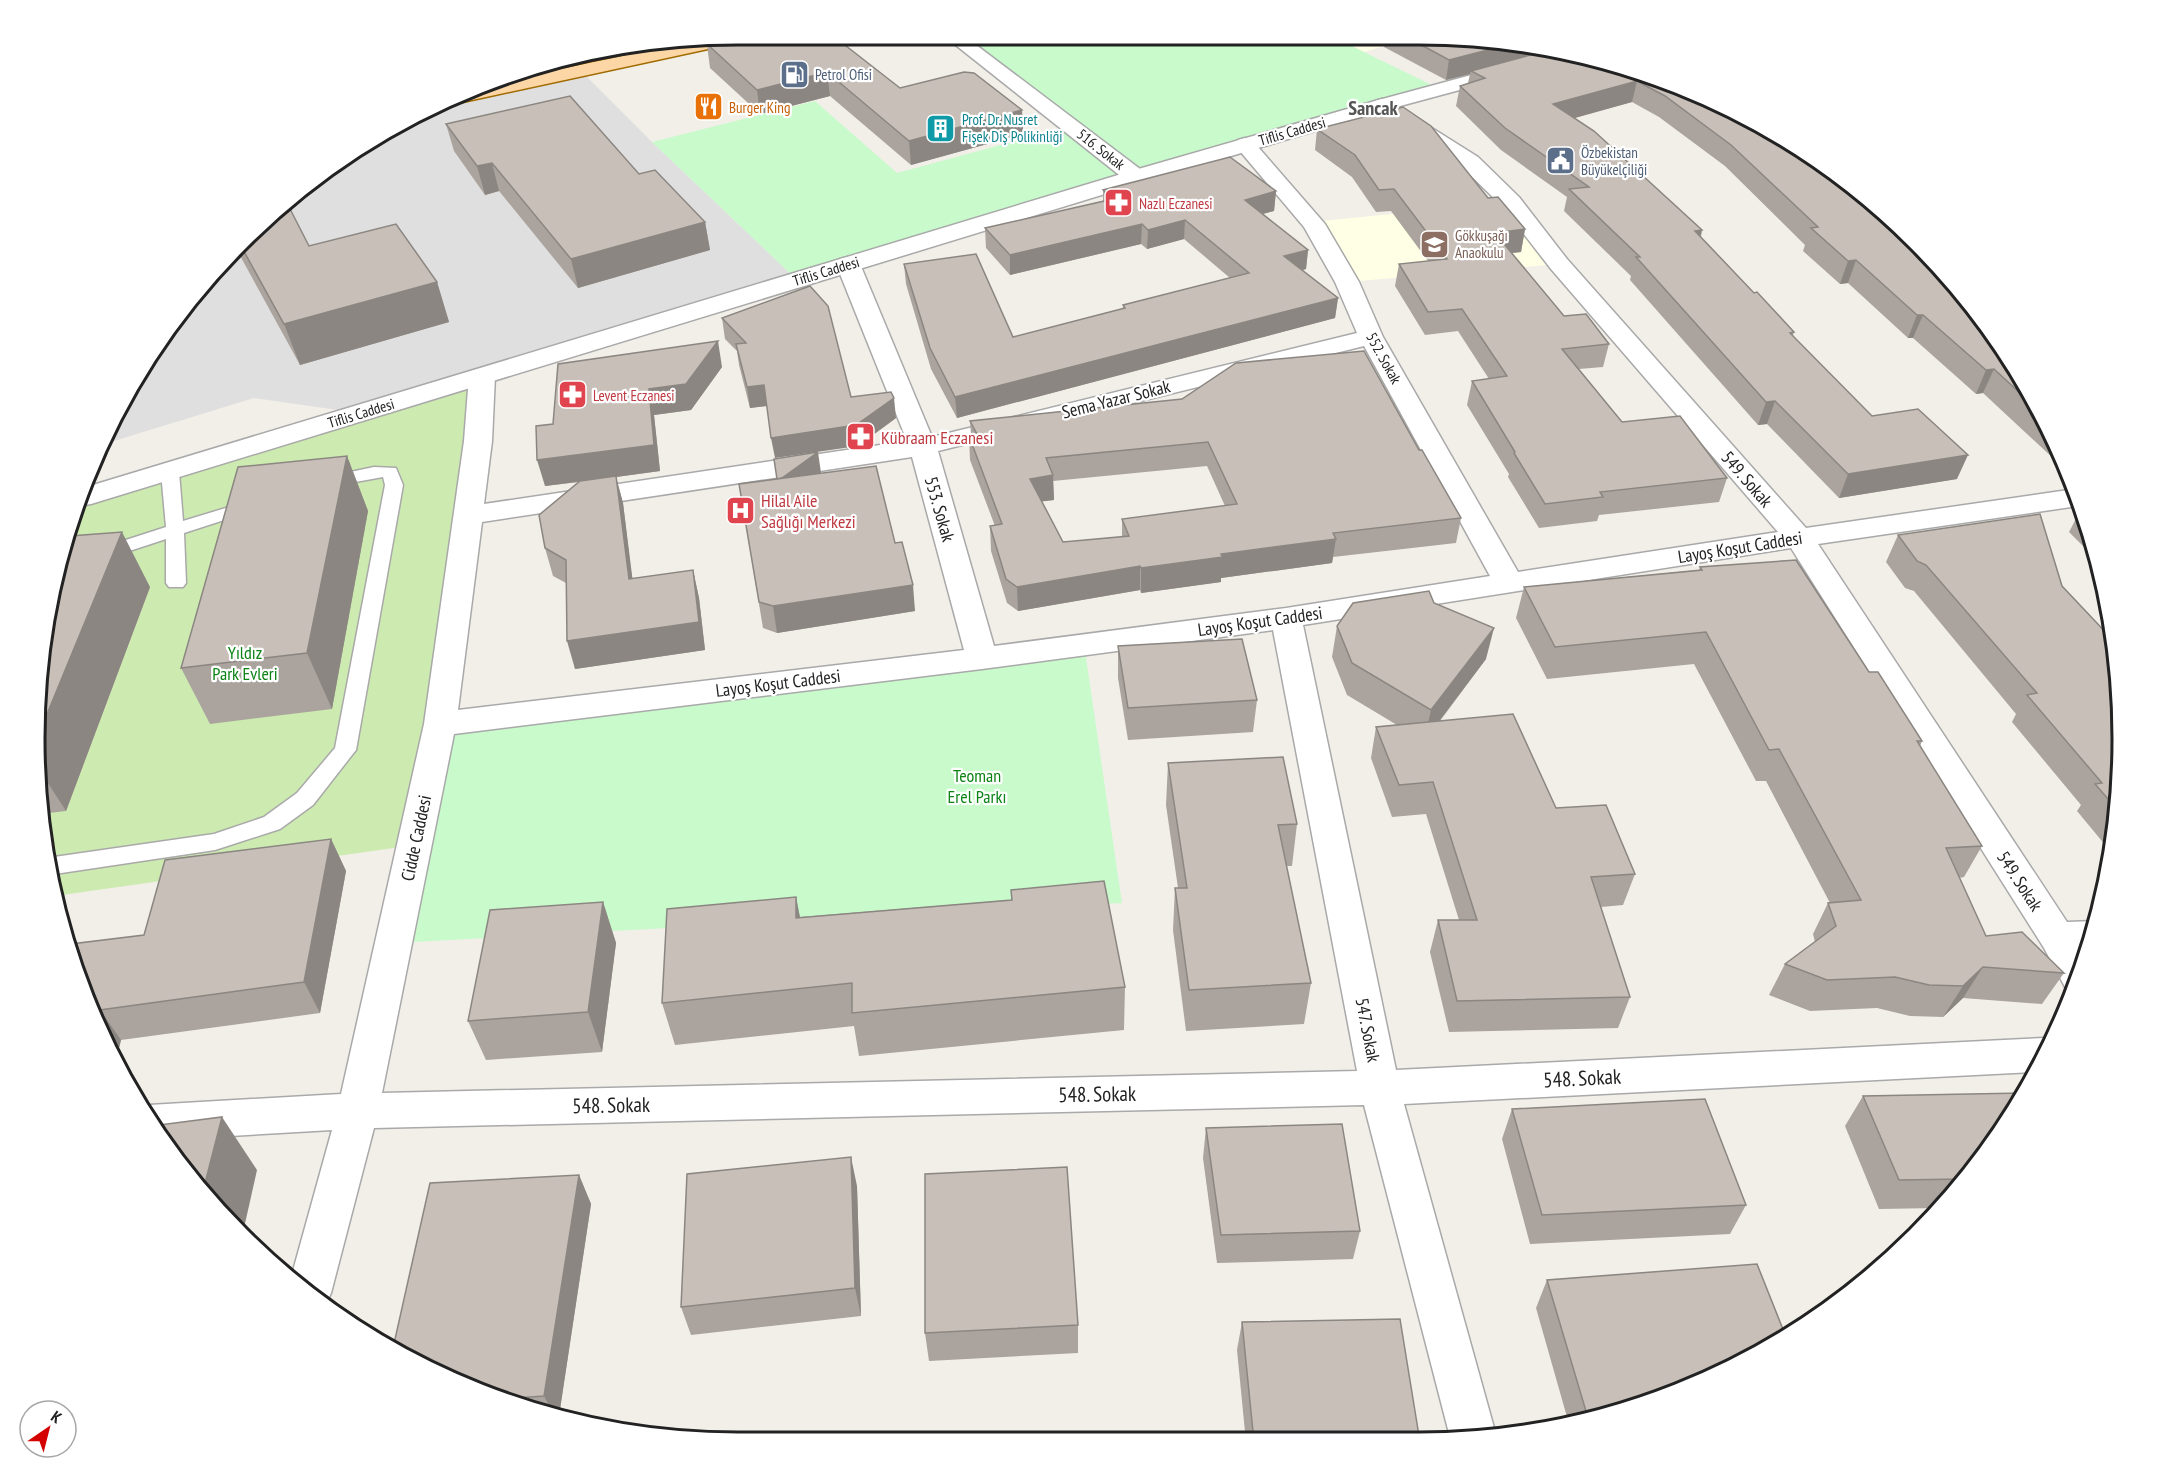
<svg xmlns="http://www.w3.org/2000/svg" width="2157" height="1477" viewBox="0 0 2157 1477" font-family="'PT Sans Narrow',sans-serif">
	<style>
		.residential { fill: #e0dfdf }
		.education { fill: #ffffe5 }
		.grass { fill: #cdebb0 }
		.park { fill: #c8facc }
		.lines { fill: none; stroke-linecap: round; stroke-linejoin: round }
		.service-casing { stroke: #a9a9a9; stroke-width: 3 }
		.minor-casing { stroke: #a9a9a9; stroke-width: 3 }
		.tertiary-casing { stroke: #a9a9a9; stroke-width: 3 }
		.primary-casing { stroke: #a06b00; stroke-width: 3 }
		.service { fill: #fff; fill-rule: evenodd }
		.minor { fill: #fff; fill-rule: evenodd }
		.tertiary { fill: #fff; fill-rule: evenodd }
		.primary { fill: #fcd6a4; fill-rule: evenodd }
		.wall { fill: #aba49e; fill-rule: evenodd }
		.shaded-wall { fill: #8b8681 }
		.building { fill: #c7bfb8; stroke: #8b8681; stroke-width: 1.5; fill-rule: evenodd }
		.labels { text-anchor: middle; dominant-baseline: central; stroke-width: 4.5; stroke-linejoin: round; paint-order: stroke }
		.far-service-label { font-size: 15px; fill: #4e5e75; stroke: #fff; text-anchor: start }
		.far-food-label { font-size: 15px; fill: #c56008; stroke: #fff; text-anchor: start }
		.far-culture-label { font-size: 15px; fill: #0d838f; stroke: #fff; text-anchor: start }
		.far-street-label { font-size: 15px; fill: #222; stroke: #fff }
		.far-health-label { font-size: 15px; fill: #be3a42; stroke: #fff; text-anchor: start }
		.far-education-label { font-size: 15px; fill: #785e54; stroke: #fff; text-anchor: start }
		.street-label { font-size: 18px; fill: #222; stroke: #fff }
		.health-label { font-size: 18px; fill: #be3a42; stroke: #fff; text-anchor: start }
		.park-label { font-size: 18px; fill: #0c8416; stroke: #fff }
		.far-district-label { font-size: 20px; font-weight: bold; fill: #555; stroke: #fff }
		.near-street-label { font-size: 21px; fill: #222; stroke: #fff }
		.rim { fill: none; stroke: #222; stroke-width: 3 }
	</style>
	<rect width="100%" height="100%" fill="#f2efe9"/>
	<path class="residential" d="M580 70 652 142 797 280 359 413 254 398 101 445 153 348 209 275 348 153 449 99Z"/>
	<g class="education">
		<path d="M1329 35H1421L1364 52Z"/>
		<path d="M1511 202 1559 264 1347 282 1312 222Z"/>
	</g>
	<path class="grass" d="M482 376 415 845 55 896 48 875 36 784 40 647 81 498Z"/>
	<g class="park">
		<path d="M952 35H1329L1440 89 797 280 652 142 815 101 897 173 1071 126Z"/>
		<path d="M1084 644 1122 903 394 943 440 724Z"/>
	</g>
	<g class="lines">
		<defs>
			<g id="service">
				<path d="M170 467 176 468 179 472 183 521 252 500 258 501 261 505 258 509 184 533 186 583 183 587H169L166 583V539L102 560 95 558 93 554 95 550 166 527 161 472 164 468Z"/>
				<path d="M374 467 396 468 403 485 356 750 352 755 313 805 280 829 215 850 48 875 47 858 214 834 264 817 297 793 335 748 385 485 383 477 328 487 322 486 319 482 322 478Z"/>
			</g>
			<g id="minor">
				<path d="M943 35H963L1144 172 1147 177 1144 182 1136 184 1128 182Z"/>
				<path d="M1382 99 1389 101 1478 157 1519 197 1567 259 1806 528 2075 489 2080 505 2078 506 1818 544 2067 922 2095 921 2087 949 2083 950 2085 954 2074 990 2065 987 2044 948 1791 548 1303 625 1396 1070 2044 1038 2051 1041 2035 1072 1404 1104 1496 1435 1451 1439 1450 1437 1364 1105 374 1128 331 1293 325 1306 291 1278 332 1130 162 1140 141 1108 149 1105 341 1094 424 724 464 441 469 376 473 371 482 368 491 371 495 376 492 441 484 504 907 441 836 264 840 259 848 257 856 259 860 264 932 437 1357 333 1335 282 1304 227 1234 144 1238 140 1245 138 1252 140 1325 224 1359 282 1383 337 1518 572 1778 532 1551 269 1503 207 1462 167 1375 109 1372 105 1375 101ZM1364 346 1490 576 1286 608 994 646 938 451ZM912 457 964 650 458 710 482 522ZM1273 630 1357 1071 382 1093 454 734 982 669Z"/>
			</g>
			<path id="tertiary" d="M1512 64 1519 66 1522 70 1519 74 1389 109 1144 182 91 504 78 506 83 488 1128 172 1375 101Z"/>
			<path id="primary" d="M738 34 754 35 752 39 745 41 449 105 441 103 467 89 693 41Z"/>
		</defs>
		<use href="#service" class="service-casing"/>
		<use href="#minor" class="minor-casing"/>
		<use href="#tertiary" class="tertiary-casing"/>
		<use href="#primary" class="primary-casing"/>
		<use href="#service" class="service"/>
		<use href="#minor" class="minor"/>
		<use href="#tertiary" class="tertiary"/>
		<use href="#primary" class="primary"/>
	</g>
	<g class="wall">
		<path d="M1386 34H1419L1556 48 1730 107 2004 348 2063 458 2054 459 1983 393 1976 394 1913 338H1908L1848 283 1840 284 1803 251 1805 245 1725 166 1659 117 1632 102 1575 118 1702 230 1701 237 1754 293 1794 332 1793 336 1872 416 1957 479 1839 498 1767 424 1758 425 1630 280 1631 276 1564 211 1567 197 1501 150 1456 106 1460 86 1468 83 1470 74 1446 80 1384 47Z"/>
		<path d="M707 44 900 88 1022 110 1023 134 911 165 830 96 760 114 710 68Z"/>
		<path d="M446 124 639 174 705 222 710 250 578 288 499 191 485 195 454 151Z"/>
		<path d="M1317 129 1488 198 1525 229 1521 252 1512 253 1564 316 1609 344 1603 367 1579 369 1622 422 1727 478 1719 502 1599 515 1597 521 1539 528 1508 477 1509 474 1467 405 1472 381 1489 379 1458 331 1425 335 1395 286 1399 264 1428 261 1391 211 1376 212 1352 177 1315 150Z"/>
		<path d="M1103 190 1276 191 1274 211 1263 214 1308 250 1306 269 1302 270 1338 298 1335 318 957 418 931 369 906 284 904 264 1013 337 1123 309V305L1230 278 1184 239 1147 249 1141 244 1010 275 986 248 985 228 1103 201Z"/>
		<path d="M288 205 309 246 437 282 449 322 300 365 238 252 233 253Z"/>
		<path d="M722 318 851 397 896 418 858 446 767 406 750 408 739 365 737 351 725 339Z"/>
		<path d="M722 367 691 410 654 415 660 471 616 477 623 503 632 579 693 570 699 598 705 650 575 669 566 583 553 576 545 548 579 482 545 486 553 424Z"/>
		<path d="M970 421 1419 450 1461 518 1456 543 1333 557 1332 563 1221 578V582L1141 593 1140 590 1018 611 1007 603 991 551 990 526H995L970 460 969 436 971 435ZM1207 466 1225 506 1122 519V537L1063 542 1041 501 1054 500 1053 481Z"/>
		<path d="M347 456 368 511 332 709 210 724 181 668Z"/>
		<path d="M821 473 895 543 915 611 777 633 763 628 739 484Z"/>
		<path d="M2081 510 2096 559 2069 532 2080 511Z"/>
		<path d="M1898 535 2062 586 2122 739 2111 852 2077 811 2081 805 2012 722 2016 714 1914 591 1905 588 1886 562Z"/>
		<path d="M1700 567 1869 672 1922 741 1920 746 1982 846 1964 877 1959 878 1986 936 2064 973 2042 1004 1963 998 1943 1017 1910 1016 1877 1008 1810 1011 1769 995 1785 964 1815 942 1813 934 1828 903H1830L1766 781H1756L1694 664 1547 679 1516 618 1524 587 1699 570Z"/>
		<path d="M150 587 66 811 40 814 36 784 40 647Z"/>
		<path d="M1434 603 1486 659 1440 721 1556 808 1635 874 1623 905 1601 907 1630 997 1618 1028 1449 1032 1430 952 1438 920H1459L1426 814 1392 817 1371 758 1376 727 1397 725 1347 695 1332 657 1337 626Z"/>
		<path d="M1118 646 1257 700 1253 732 1128 740 1118 678Z"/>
		<path d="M1168 763 1297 824 1292 866H1286L1311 983 1304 1024 1186 1031 1173 930 1175 888H1178L1166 805Z"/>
		<path d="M331 839 346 871 320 1013 121 1040 115 1064 107 1050 71 944 144 935Z"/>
		<path d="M1011 890 1125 987 1124 1030 859 1056 854 1026 675 1045 662 1003 796 897 800 917 1011 900Z"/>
		<path d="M603 902 616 943 602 1052 486 1060 468 1021Z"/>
		<path d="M1863 1096 2004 1130 1939 1208 1879 1209 1845 1126Z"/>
		<path d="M1512 1109 1746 1205 1730 1234 1530 1244 1502 1139Z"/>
		<path d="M1206 1128 1360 1231 1353 1259 1217 1263 1203 1158Z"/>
		<path d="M579 1175 591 1204 559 1416 469 1389Z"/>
		<path d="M857 1186 861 1316 691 1335 681 1307Z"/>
		<path d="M1547 1280 1730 1370 1569 1424 1536 1308Z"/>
		<path d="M1242 1322 1420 1442H1246L1237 1350Z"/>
		<path d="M1078 1325V1353L929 1361 925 1333Z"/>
	</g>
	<g class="shaded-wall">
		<path d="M1511 44 1556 48 1471 71 1470 74 1446 80 1449 60Z"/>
		<path d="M827 72 830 96 760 114 757 90Z"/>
		<path d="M1637 81 1632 102 1549 125 1553 104Z"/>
		<path d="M1022 110 1023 134 911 165 909 141Z"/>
		<path d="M492 163 499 191 485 195 477 166Z"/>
		<path d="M1276 191 1274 211 1243 219 1245 200Z"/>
		<path d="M1185 220 1184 239 1147 249 1148 230Z"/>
		<path d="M705 222 710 250 578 288 571 259Z"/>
		<path d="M1142 224 1141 244 1010 275V255Z"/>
		<path d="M1525 229 1521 252 1491 255 1495 233Z"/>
		<path d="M1702 230 1696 252 1695 231Z"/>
		<path d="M1308 250 1306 269 1282 276 1284 256Z"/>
		<path d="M1856 260 1848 283 1840 284 1848 261Z"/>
		<path d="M437 282 449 322 300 365 284 324Z"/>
		<path d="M1338 298 1335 318 957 418 955 397Z"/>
		<path d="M1917 315H1923L1913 338H1908Z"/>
		<path d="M718 341 722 367 691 410 654 415 660 471 616 477 623 503 636 607 629 579 616 477 545 486 537 460 649 389Z"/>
		<path d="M1994 369 1983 393 1976 394 1986 370Z"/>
		<path d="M764 385 767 406 750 408 747 387Z"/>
		<path d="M894 398 896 418 858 446 775 458 771 438Z"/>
		<path d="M1775 401 1767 424 1758 425 1766 402Z"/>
		<path d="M2059 450 2063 458 2054 459Z"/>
		<path d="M818 452 821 473 778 481Z"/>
		<path d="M1968 455 1957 479 1839 498 1848 474Z"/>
		<path d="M347 456 368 511 332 709 307 653Z"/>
		<path d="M1053 475 1054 500 1030 503V479Z"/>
		<path d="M122 532 150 587 66 811 37 766 38 736Z"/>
		<path d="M1336 539 1332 563 1221 578V582L1141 593V568L1221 554Z"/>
		<path d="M1140 566V590L1018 611 1017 587Z"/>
		<path d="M693 570 699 598 705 650 575 669 567 641Z"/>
		<path d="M913 585 915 611 777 633 773 606Z"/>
		<path d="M1494 628 1486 659 1424 741 1431 710Z"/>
		<path d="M331 839 346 871 320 1013 304 982Z"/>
		<path d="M796 897 804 940 796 918Z"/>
		<path d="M603 902 616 943 602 1052 588 1012Z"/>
		<path d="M1983 967 1963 998 1943 1017 1963 986Z"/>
		<path d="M100 1010 121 1040 115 1064 107 1050 97 1019Z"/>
		<path d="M222 1117 257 1170 242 1237 203 1191Z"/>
		<path d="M851 1157 857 1186 861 1316 855 1288Z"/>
		<path d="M579 1175 591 1204 559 1416 554 1415 544 1396Z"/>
	</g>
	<g class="building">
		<path d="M750 34H813L827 45 841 42 900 88 964 72 974 73 1022 110 909 141 827 72 757 90 707 44Z"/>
		<path d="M1401 34H1419L1511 44 1449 60Z"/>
		<path d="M1556 48 1730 107 1847 180 1917 241 2004 348 2036 408 1994 369 1986 370 1923 315H1917L1856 260 1848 261 1811 228 1818 227 1731 145 1665 96 1637 81 1553 104 1594 131 1702 230 1695 231 1754 293 1757 292 1794 332 1790 333 1872 416 1918 409 1968 455 1848 474 1775 401 1766 402 1636 257H1640L1569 189 1589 187 1505 128 1460 86 1485 78 1471 71Z"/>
		<path d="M570 96 639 174 655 170 705 222 571 259 492 163 477 166 446 124Z"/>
		<path d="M1403 107 1431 126 1488 198 1498 197 1525 229 1495 233 1564 316 1586 314 1609 344 1562 349 1622 422 1680 416 1727 478 1600 492 1603 497 1545 504 1514 453 1515 452 1472 381 1507 376 1462 309 1428 312 1399 264 1447 259 1394 189 1379 190 1355 155 1317 129Z"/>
		<path d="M1230 157 1276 191 1245 200 1308 250 1284 256 1338 298 955 397 930 348 904 264 976 254 1013 337 1125 308 1123 305 1249 273 1185 220 1148 230 1142 224 1010 255 985 228 1113 199 1103 190Z"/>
		<path d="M288 205 309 246 396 224 437 282 284 324 241 246Z"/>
		<path d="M810 286 828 306 851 397 891 392 894 398 856 425 771 438 764 385 747 387 736 344 746 343 722 318Z"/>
		<path d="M718 341 686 384 649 389 654 445 537 460 536 426 553 424 558 364Z"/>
		<path d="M1364 351 1419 450H1422L1461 518 1333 533 1336 539 1221 554 1223 557 1141 568 1140 566 1017 587 1006 579 990 526 1002 524 969 436 977 434 970 421 1182 399 1236 363ZM1208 442 1237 504 1122 519 1129 536 1063 542 1030 479 1053 475 1046 458Z"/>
		<path d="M818 452 782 478 777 479 774 459Z"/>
		<path d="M347 456 307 653 181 668 238 467Z"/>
		<path d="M876 466 895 543 902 542 913 585 773 606 759 602 739 484Z"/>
		<path d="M616 476 629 579 693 570 699 622 567 641 566 560 545 548 539 515 580 481Z"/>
		<path d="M2040 514 2062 586 2113 640 2122 739 2116 808 2095 784 2102 783 2027 695 2037 693 1926 565 1917 561 1898 535Z"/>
		<path d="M122 532 38 736 40 647 70 536Z"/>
		<path d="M1796 560 1869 672H1878L1922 741H1917L1982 846 1946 848 1986 936 2022 932 2064 973 1983 967 1963 986 1929 985 1895 977 1827 980 1785 964 1836 926 1828 903 1861 900 1779 749 1769 750 1706 632 1555 647 1524 587 1702 570 1700 567Z"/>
		<path d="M1429 591 1434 603 1494 628 1431 710 1352 663 1337 626 1353 603Z"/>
		<path d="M1242 639 1257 700 1128 708 1118 646Z"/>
		<path d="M1513 714 1556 808 1606 805 1635 874 1591 877 1630 997 1457 1001 1438 920H1477L1433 782 1399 785 1376 727Z"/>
		<path d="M1283 757 1297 824 1278 825 1311 983 1189 990 1175 888H1187L1168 763Z"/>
		<path d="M331 839 304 982 100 1010 97 1019 71 944 144 935 165 860Z"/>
		<path d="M1104 881 1125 987 852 1013V983L662 1003 667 909 796 897V918L1012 900 1011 890Z"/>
		<path d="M603 902 588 1012 468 1021 490 910Z"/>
		<path d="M2023 1093 2004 1130 1963 1179 1899 1180 1863 1096Z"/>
		<path d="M1705 1099 1746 1205 1542 1215 1512 1109Z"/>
		<path d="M222 1117 203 1191 151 1126Z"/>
		<path d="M1342 1124 1360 1231 1221 1235 1206 1128Z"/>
		<path d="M851 1157 855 1288 681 1307 687 1174Z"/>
		<path d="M1067 1167 1078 1325 925 1333V1174Z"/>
		<path d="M579 1175 544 1396 501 1399 469 1389 393 1348 430 1183Z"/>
		<path d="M1757 1264 1786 1337 1730 1370 1588 1418 1547 1280Z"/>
		<path d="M1400 1319 1420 1442H1254L1242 1322Z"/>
	</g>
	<defs>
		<symbol id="fuel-square" viewBox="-11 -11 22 22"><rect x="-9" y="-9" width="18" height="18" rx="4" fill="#5c6f8a" stroke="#fff"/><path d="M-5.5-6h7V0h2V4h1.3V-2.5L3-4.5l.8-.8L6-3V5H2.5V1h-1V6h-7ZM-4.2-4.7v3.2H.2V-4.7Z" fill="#fff"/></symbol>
		<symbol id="restaurant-square" viewBox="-11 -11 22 22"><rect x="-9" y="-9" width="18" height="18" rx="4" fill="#e8710a" stroke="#fff"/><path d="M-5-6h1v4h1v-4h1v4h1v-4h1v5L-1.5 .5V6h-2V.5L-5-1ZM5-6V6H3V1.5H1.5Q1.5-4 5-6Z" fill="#fff"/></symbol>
		<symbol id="building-square" viewBox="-11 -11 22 22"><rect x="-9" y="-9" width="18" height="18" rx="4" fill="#0f9aa8" stroke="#fff"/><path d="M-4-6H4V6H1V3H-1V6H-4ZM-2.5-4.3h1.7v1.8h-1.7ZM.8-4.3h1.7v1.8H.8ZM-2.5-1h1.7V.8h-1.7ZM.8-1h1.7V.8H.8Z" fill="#fff"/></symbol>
		<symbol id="civic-square" viewBox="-11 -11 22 22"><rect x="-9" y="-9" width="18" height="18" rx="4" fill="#5c6f8a" stroke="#fff"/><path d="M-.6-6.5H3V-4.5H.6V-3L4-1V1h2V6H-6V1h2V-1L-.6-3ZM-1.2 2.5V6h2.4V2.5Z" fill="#fff"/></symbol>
		<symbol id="pharmacy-square" viewBox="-11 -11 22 22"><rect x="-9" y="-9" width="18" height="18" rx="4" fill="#e0444e" stroke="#fff"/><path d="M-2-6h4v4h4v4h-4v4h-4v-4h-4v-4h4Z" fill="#fff"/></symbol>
		<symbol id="school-square" viewBox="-11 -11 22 22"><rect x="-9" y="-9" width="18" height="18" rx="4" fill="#8d6e63" stroke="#fff"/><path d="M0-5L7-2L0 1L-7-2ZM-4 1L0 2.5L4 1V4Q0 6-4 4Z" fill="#fff"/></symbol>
		<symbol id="hospital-square" viewBox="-11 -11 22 22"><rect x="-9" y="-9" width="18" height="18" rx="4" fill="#e0444e" stroke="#fff"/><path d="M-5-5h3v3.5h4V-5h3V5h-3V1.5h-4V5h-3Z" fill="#fff"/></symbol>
	</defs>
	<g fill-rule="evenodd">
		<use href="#fuel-square" x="778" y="58" width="33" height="33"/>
		<use href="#restaurant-square" x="692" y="90" width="33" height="33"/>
		<use href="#building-square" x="924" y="112" width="33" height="33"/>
		<use href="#civic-square" x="1544" y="144" width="33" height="33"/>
		<use href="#pharmacy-square" x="1102" y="186" width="33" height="33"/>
		<use href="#school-square" x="1418" y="228" width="33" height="33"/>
		<use href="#pharmacy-square" x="556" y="378" width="33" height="33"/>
		<use href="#pharmacy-square" x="844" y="420" width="33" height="33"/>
		<use href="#hospital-square" x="724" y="494" width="33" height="33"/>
	</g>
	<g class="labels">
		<g class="far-service-label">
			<text x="815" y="74">Petrol Ofisi</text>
			<text x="1581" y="152">Özbekistan<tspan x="1581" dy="17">Büyükelçiliği</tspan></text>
		</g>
		<g class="far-food-label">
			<text x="729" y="107">Burger King</text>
		</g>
		<g class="far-culture-label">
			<text x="962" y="119">Prof. Dr. Nusret<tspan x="962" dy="17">Fişek Diş Polikinliği</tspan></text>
		</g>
		<g class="far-street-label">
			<text transform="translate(1292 131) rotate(-16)">Tiflis Caddesi</text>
			<text transform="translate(1101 149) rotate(38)">516. Sokak</text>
			<text transform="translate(826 271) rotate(-17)">Tiflis Caddesi</text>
			<text transform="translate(1384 358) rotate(61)">552. Sokak</text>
			<text transform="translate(361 413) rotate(-17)">Tiflis Caddesi</text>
		</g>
		<g class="far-health-label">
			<text x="1139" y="203">Nazlı Eczanesi</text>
			<text x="593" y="395">Levent Eczanesi</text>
		</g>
		<g class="far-education-label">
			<text x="1455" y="235">Gökkuşağı<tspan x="1455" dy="17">Anaokulu</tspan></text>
		</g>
		<g class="street-label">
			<text transform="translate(1116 399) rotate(-14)">Sema Yazar Sokak</text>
			<text transform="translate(1747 479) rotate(49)">549. Sokak</text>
			<text transform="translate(940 509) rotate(74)">553. Sokak</text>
			<text transform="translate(1740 547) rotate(-9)">Layoş Koşut Caddesi</text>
			<text transform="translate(1260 621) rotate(-8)">Layoş Koşut Caddesi</text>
			<text transform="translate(778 683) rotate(-7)">Layoş Koşut Caddesi</text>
			<text transform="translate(416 838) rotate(-78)">Cidde Caddesi</text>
			<text transform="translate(2020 881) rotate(57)">549. Sokak</text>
			<text transform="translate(1368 1030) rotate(79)">547. Sokak</text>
		</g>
		<g class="health-label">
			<text x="881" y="437">Kübraam Eczanesi</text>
			<text x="761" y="500">Hilal Aile<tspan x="761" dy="21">Sağlığı Merkezi</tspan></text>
		</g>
		<g class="park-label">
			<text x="245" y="652">Yıldız<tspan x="245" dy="21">Park Evleri</tspan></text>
			<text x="977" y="775">Teoman<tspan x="977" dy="21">Erel Parkı</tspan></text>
		</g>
		<g class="far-district-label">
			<text x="1373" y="108">Sancak</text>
		</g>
		<g class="near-street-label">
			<text transform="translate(1582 1078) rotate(-3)">548. Sokak</text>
			<text transform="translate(1097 1094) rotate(-1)">548. Sokak</text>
			<text transform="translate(611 1105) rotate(-1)">548. Sokak</text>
		</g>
	</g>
	<path d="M0 0H2157V1477H0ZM738 45H1419A693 693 0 0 1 2112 738V739A693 693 0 0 1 1419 1432H738A693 693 0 0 1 45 739V738A693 693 0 0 1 738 45Z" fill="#fff" fill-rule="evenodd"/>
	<path class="rim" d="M738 45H1419A693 693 0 0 1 2112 738V739A693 693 0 0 1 1419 1432H738A693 693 0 0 1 45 739V738A693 693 0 0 1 738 45Z"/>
	<g transform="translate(48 1429) rotate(35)"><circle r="28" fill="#ffffff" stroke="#a7a7a7" stroke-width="1.5"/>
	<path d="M0-4.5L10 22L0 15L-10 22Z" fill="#d40000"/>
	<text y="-9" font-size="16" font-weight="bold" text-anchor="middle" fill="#222222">K</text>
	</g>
</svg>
